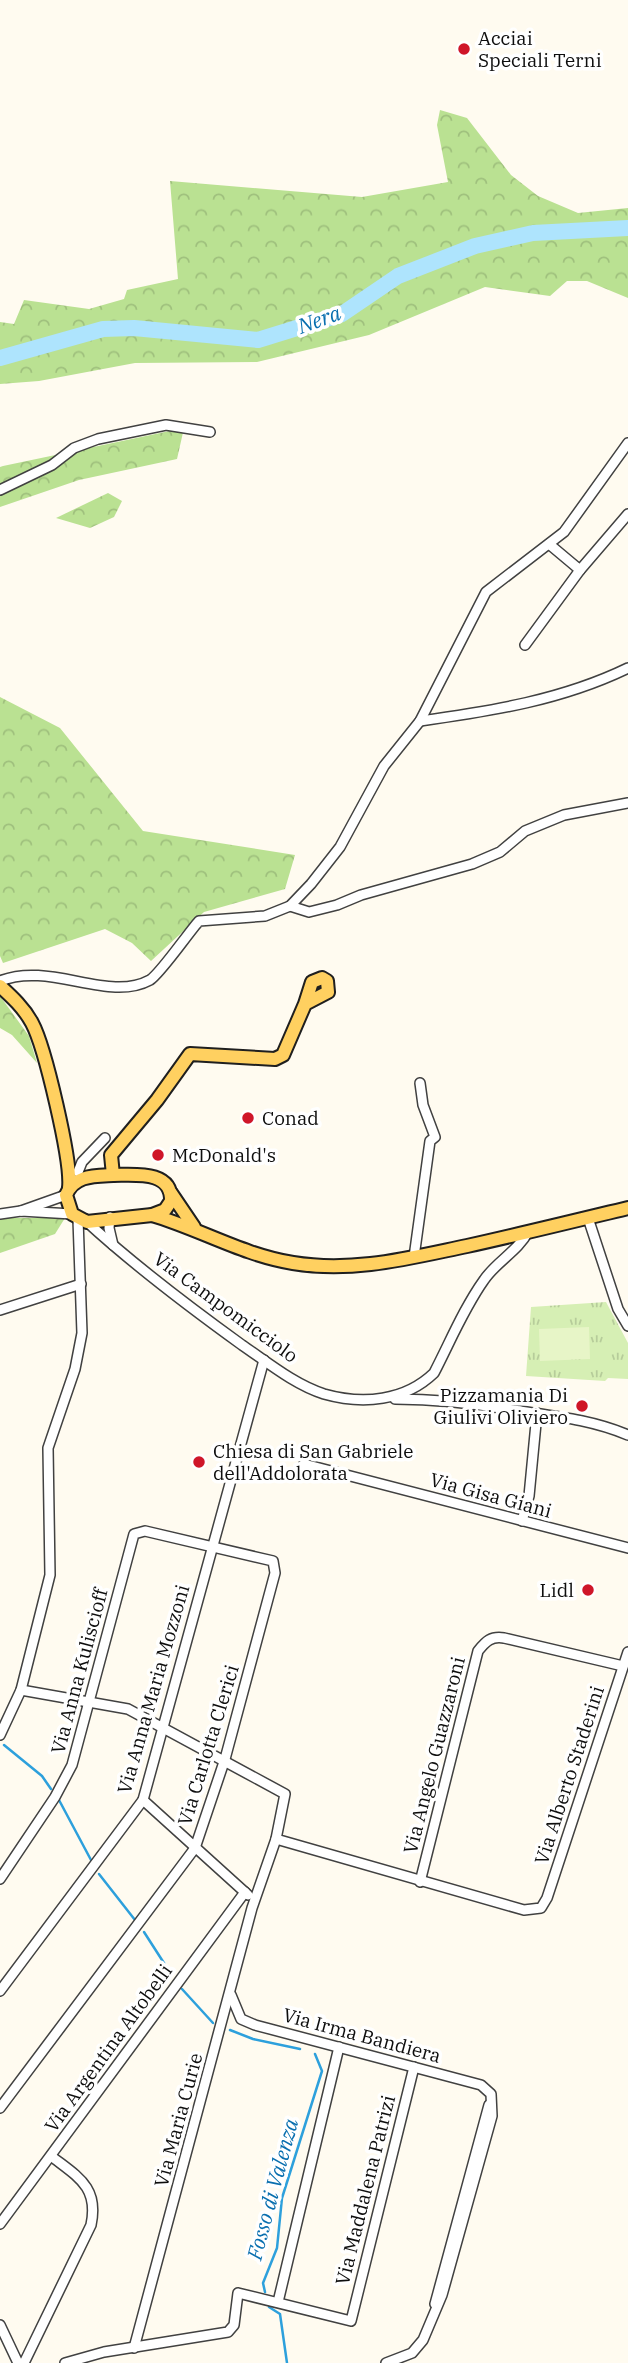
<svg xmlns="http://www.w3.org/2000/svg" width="628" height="2363" viewBox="0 0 628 2363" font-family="'IBM Plex Serif',serif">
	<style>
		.forest { fill: url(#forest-crowns) }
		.park { fill: url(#park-tufts) }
		.pitch { fill: #e7f5c7 }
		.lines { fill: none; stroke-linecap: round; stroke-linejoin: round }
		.stream { stroke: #2da0dc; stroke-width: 2.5 }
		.river { stroke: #aee4fd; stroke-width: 16 }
		.minor-casing { stroke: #414141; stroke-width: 12 }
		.major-casing { stroke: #1f1f1f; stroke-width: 16 }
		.minor { stroke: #fff; stroke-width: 9 }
		.major { stroke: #ffd060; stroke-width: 12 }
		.poi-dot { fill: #cf1629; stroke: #fff; stroke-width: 2.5 }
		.labels { text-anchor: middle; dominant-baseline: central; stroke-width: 7; stroke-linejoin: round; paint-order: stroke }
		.poi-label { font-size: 19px; fill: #0e0e0e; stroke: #fff; text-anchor: start }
		.street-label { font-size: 19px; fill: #0e0e0e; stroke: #fff }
		.water-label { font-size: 21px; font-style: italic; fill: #096faf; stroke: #fff }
	</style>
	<defs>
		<pattern id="forest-crowns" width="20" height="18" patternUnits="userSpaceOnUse" patternTransform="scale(1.75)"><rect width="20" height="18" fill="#bae192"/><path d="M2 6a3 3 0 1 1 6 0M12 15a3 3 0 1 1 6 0" fill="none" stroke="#9fc07d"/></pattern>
		<pattern id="park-tufts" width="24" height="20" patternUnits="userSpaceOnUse" patternTransform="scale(1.75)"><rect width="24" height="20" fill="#d6efb4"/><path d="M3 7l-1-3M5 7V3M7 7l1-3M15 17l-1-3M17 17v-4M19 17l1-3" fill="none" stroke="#b6cc9a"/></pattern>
	</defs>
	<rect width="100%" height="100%" fill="#fffbf0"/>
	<g class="forest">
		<path d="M440 110 467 118 511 175 538 196 578 213 628 208V298L587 281H567L550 296 485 287 369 335 257 362 135 363 39 381 0 384V322L14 324 24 300 89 309 124 299 127 290 178 279 170 181 362 197 448 182 437 125Z"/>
		<path d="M184 428 177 459 79 480 0 507V467L3 466Z"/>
		<path d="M108 493 122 501 114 517 90 528 56 518Z"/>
		<path d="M0 697 60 728 143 831 295 855 285 889 204 912 151 961 132 943 105 929 3 963 0 956Z"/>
		<path d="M0 996 29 1036 37 1063 12 1035 0 1028Z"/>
		<path d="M0 1218H65L55 1234 0 1253Z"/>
	</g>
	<path class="park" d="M606 1302 628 1343V1379L608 1378 605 1381 526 1376 531 1307Z"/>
	<path class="pitch" d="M589 1327 590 1359 540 1361 539 1329Z"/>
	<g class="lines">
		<g class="stream">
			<path d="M4 1745 42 1776 51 1789"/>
			<path d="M59 1800 91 1860"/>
			<path d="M99 1874 135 1920"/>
			<path d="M144 1932 171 1974"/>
			<path d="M182 1989 213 2023"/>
			<path d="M230 2030 253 2039 300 2049"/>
			<path d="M265 2292 263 2283 277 2248 282 2198 322 2071 315 2054"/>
			<path d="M269 2307 280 2314 287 2363"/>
		</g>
		<path class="river" d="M0 358 103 329 134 328 258 340 342 314 398 276 475 246 533 233 628 228"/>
		<defs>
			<g id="minor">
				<path d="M0 490 52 465 74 448 98 439 166 425 210 432"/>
				<path d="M549 544 580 570 628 514"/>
				<path d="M525 645 580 570"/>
				<path d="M420 721C492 711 562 700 628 668"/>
				<path d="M290 906 309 912 337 905 361 895 472 864 500 852 525 831 564 815 628 803"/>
				<path d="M0 981C50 961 108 1003 150 980 160 974 189 932 199 921L265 916 290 906 311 884 340 847 384 766 420 721 486 592 564 532 628 443"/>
				<path d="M78 1172 82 1162 105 1138"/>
				<path d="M21 1211 66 1195"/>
				<path d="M0 1214 21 1211 72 1214"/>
				<path d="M110 1217 109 1228 113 1245"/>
				<path d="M588 1218 618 1309 628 1326"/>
				<path d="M87 1222C135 1266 188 1306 242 1345 267 1362 295 1385 324 1394 363 1405 405 1401 434 1373 450 1342 464 1308 484 1280 496 1262 518 1251 528 1232"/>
				<path d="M414 1257 430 1141 435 1137 423 1105 420 1083"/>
				<path d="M0 1310 81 1284"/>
				<path d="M395 1399C435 1399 473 1403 513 1410 553 1416 590 1419 628 1435"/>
				<path d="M304 1464 628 1548"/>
				<path d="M522 1521 529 1496 537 1413"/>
				<path d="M21 1690 128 1709 285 1794 276 1839 524 1910 541 1908 547 1898 628 1652"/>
				<path d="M0 1735 21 1690 50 1575 48 1448 75 1369 82 1333 78 1219"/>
				<path d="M143 1800 248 1895"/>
				<path d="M0 1879 55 1797 72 1765 134 1534 145 1531 273 1561 275 1573 225 1759 195 1848 0 2108"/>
				<path d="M420 1882 478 1651C486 1641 491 1636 504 1638L623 1666"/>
				<path d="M0 1991 143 1800 264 1360"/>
				<path d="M231 1995 241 2019 255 2025 481 2085 491 2094 492 2116 442 2295 423 2340 412 2353 386 2363"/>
				<path d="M0 2224 245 1892"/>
				<path d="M278 2302 339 2047"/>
				<path d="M435 2304 489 2105"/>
				<path d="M0 2325 18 2363"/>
				<path d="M134 2348 252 1908 276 1839"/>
				<path d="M24 2363 91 2225C99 2187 78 2177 51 2156"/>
				<path d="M65 2363 104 2352 228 2332 234 2325 238 2293 351 2321 414 2067"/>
			</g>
			<g id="major">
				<path d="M0 986C12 997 24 1008 32 1023 45 1047 72 1162 69 1188"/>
				<path d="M113 1175 111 1155 157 1100 190 1054 275 1059 283 1055 305 1004 328 992 327 981 322 978 312 982 305 1004"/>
				<path d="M113 1175C135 1175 172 1170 171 1201L165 1210 152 1215 87 1222 72 1214 66 1195C74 1175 94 1176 113 1175Z"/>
				<path d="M171 1193 194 1227"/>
				<path d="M152 1215C200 1229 243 1255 293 1263 353 1273 409 1258 467 1246 521 1234 574 1221 628 1208"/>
			</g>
		</defs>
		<use href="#minor" class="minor-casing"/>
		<use href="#major" class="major-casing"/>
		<use href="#minor" class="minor"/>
		<use href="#major" class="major"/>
	</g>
	<g class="poi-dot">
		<circle cx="464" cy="49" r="7"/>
		<circle cx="248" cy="1118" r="7"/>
		<circle cx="158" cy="1155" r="7"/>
		<circle cx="582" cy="1406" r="7"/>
		<circle cx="199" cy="1462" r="7"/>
		<circle cx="588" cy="1590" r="7"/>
	</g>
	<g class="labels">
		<g class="poi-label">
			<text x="478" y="38">Acciai<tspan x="478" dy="22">Speciali Terni</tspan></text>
			<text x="262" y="1118">Conad</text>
			<text x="172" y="1155">McDonald's</text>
			<text x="568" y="1395" text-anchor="end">Pizzamania Di<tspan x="568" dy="22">Giulivi Oliviero</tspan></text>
			<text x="213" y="1451">Chiesa di San Gabriele<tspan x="213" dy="22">dell'Addolorata</tspan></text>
			<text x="574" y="1590" text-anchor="end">Lidl</text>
		</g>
		<g class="street-label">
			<text transform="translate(226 1307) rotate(36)">Via Campomicciolo</text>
			<text transform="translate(491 1495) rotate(15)">Via Gisa Giani</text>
			<text transform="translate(79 1671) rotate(-75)">Via Anna Kuliscioff</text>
			<text transform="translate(153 1689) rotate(-74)">Via Anna Maria Mozzoni</text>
			<text transform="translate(208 1745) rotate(-73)">Via Carlotta Clerici</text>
			<text transform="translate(434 1755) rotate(-76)">Via Angelo Guazzaroni</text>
			<text transform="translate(569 1775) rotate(-72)">Via Alberto Staderini</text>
			<text transform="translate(362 2035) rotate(15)">Via Irma Bandiera</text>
			<text transform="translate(108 2048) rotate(-54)">Via Argentina Altobelli</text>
			<text transform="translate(178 2120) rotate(-75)">Via Maria Curie</text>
			<text transform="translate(365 2190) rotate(-76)">Via Maddalena Patrizi</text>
		</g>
		<g class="water-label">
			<text transform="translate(319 319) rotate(-20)">Nera</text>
			<text transform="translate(272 2189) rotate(-75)">Fosso di Valenza</text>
		</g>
	</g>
</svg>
